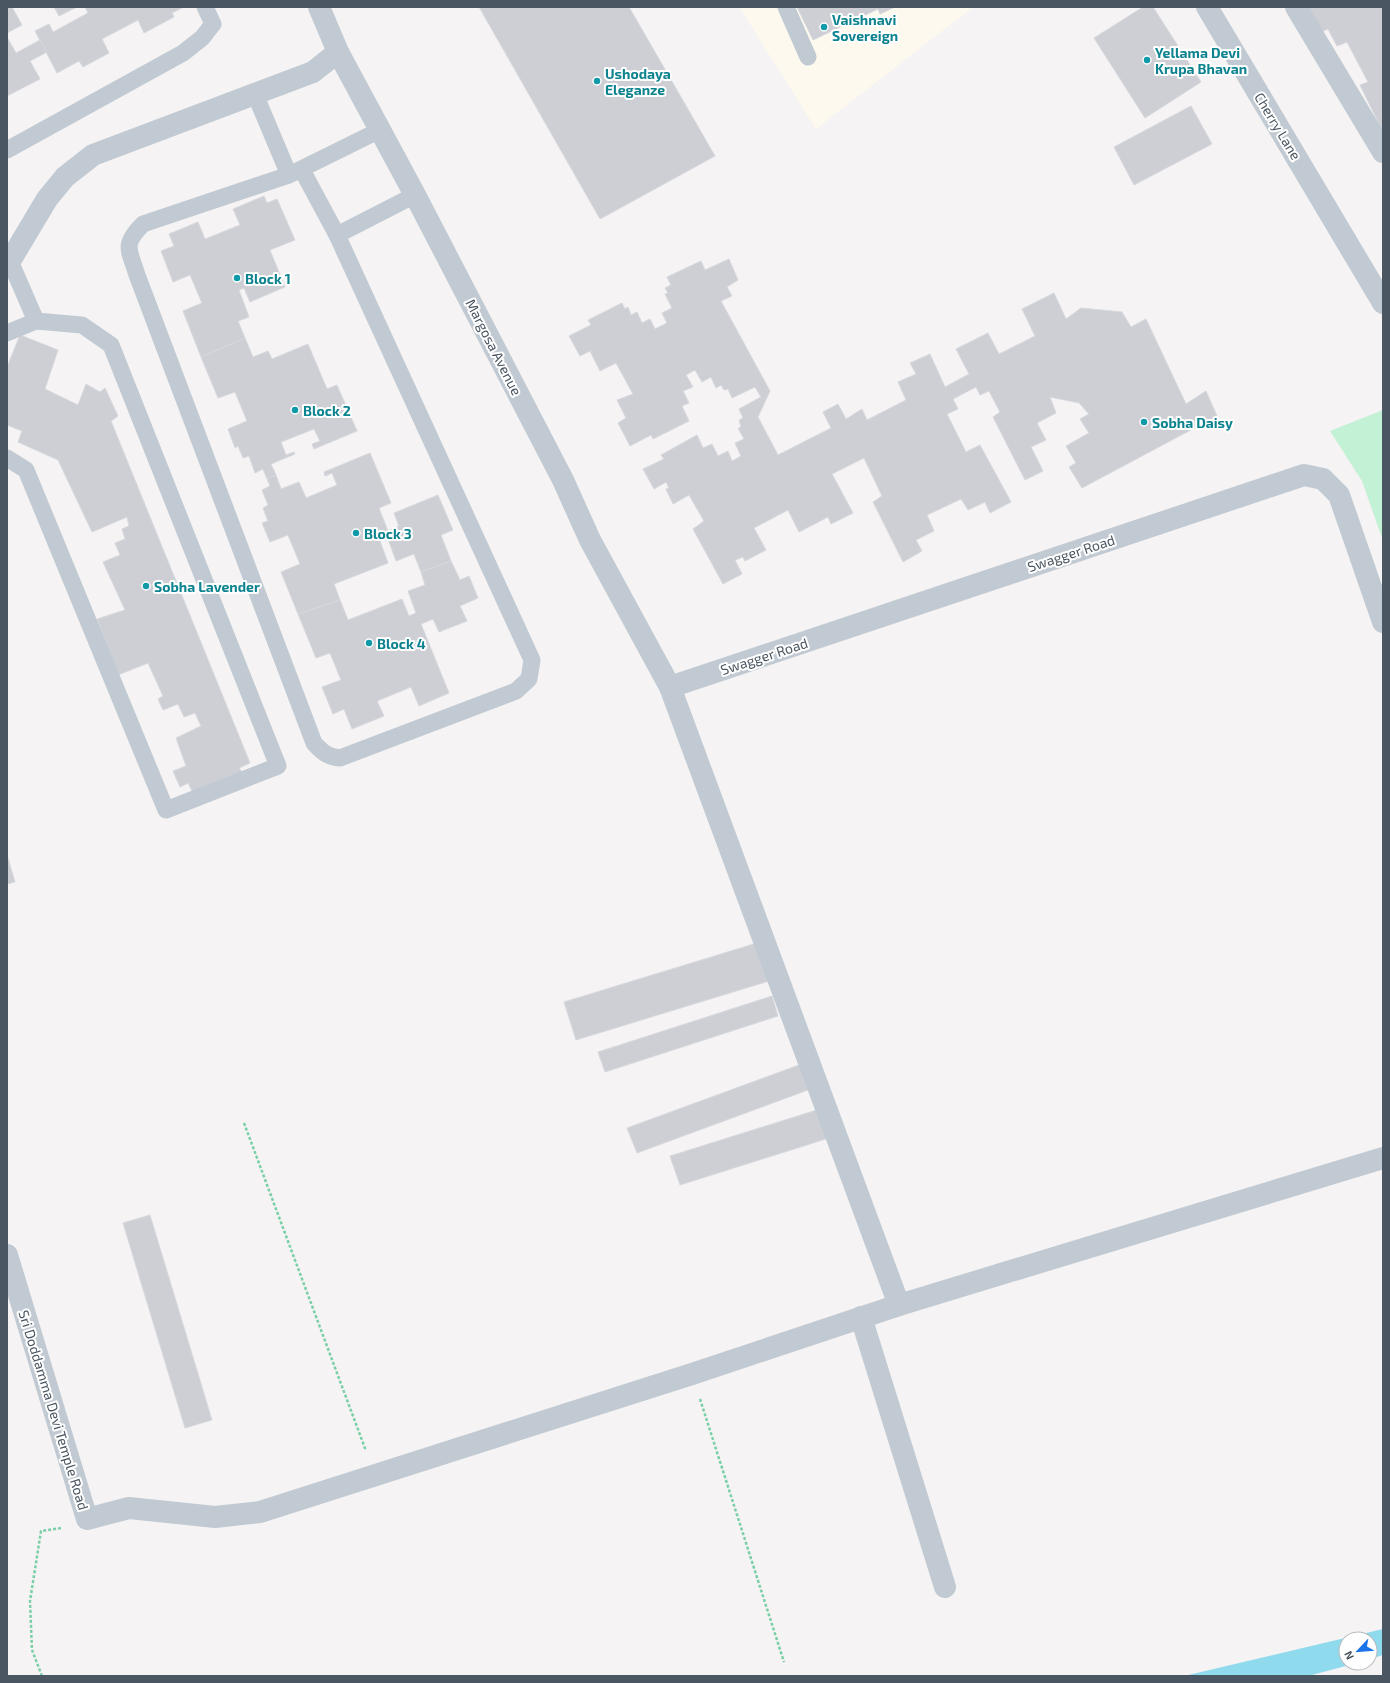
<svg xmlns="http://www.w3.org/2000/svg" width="1390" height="1683" viewBox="0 0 1390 1683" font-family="'Exo 2',sans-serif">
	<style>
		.commercial { fill: #fdf9ef }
		.green { fill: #c3f1d5 }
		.water { fill: #90daee }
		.building { fill: #cdcfd5; stroke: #d7d9de }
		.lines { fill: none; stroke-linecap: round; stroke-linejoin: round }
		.path { stroke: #7ad0a6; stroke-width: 2.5; stroke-dasharray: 3 2; stroke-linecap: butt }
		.service { stroke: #c1cad2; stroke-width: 17 }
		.minor { stroke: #c1cad2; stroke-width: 22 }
		.tertiary { stroke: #c1cad2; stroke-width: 22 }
		.culture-dot { fill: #0f9aa8; stroke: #fff; stroke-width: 1.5 }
		.labels { text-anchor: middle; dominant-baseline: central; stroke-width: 4; stroke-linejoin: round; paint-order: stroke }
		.culture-label { font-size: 14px; font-weight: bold; fill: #0d838f; stroke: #fff; text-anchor: start }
		.street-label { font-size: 14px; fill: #4a5661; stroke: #fff }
	</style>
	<rect width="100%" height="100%" fill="#f5f3f3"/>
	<path class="commercial" d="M739 7H973L816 129Z"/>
	<path class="green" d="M1383 410V541L1362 481 1330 431Z"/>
	<path class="water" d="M1383 1629V1655L1370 1659V1639H1346V1663H1357L1308 1676H1184Z"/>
	<g class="building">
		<path d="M7 7H12L22 25 7 33Z"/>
		<path d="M54 7H77L59 16Z"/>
		<path d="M85 7H184L172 13 174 17 144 33 138 20 102 39 109 53 83 67 79 61 57 73 35 31 49 24 53 32 88 13Z"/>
		<path d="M479 7H629L715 156 600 219Z"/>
		<path d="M797 7H895L880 14 878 9 813 40Z"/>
		<path d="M1143 7H1153L1201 82 1145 118 1094 38Z"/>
		<path d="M1302 7H1383V132L1360 85 1368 82 1347 42 1337 46 1328 29 1321 32Z"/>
		<path d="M7 37 16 53 40 40 47 52 30 61 40 79 7 96Z"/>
		<path d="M1191 106 1212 144 1134 185 1114 147Z"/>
		<path d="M264 196 267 203 277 199 295 240 270 250 285 287 250 302 244 288 239 290 249 317 238 321 245 338 201 357 183 311 202 303 190 275 173 282 161 251 174 246 169 234 198 222 205 239 240 225 233 209Z"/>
		<path d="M729 259 738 280 727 287 732 296 721 301 770 391 758 417 778 455 831 428 823 412 838 404 846 419 862 409 867 420 906 400 898 382 916 374 910 363 930 354 945 387 969 374 956 349 988 333 999 354 1035 336 1022 309 1054 293 1066 319 1081 308 1122 312 1131 327 1146 319 1186 404 1206 391 1217 416 1082 488 1069 467 1076 463 1066 446 1089 433 1080 419 1089 414 1079 403 1050 397 1056 413 1037 423 1046 440 1031 447 1043 471 1025 480 993 417 1000 412 989 391 980 395 976 387 953 399 958 409 947 414 966 452 980 445 1011 502 990 513 985 502 968 510 961 499 927 515 934 531 916 540 922 551 903 562 873 502 882 496 864 458 832 474 853 513 831 524 828 517 799 532 788 510 754 528 766 550 745 561 743 557 735 560 742 574 723 584 693 529 704 521 689 495 673 504 666 489 669 488 666 482 654 489 643 469 664 459 661 455 697 435 703 448 712 444 718 456 728 451 732 461 741 456 735 443 744 439 738 428 741 427 739 420 743 418 739 409 761 397 755 387 732 398 728 389 724 390 721 385 716 388 711 377 702 382 695 370 686 375 693 387 683 391 689 403 682 406 689 421 653 439 651 435 630 446 618 423 626 418 617 400 633 394 616 363 600 371 590 351 580 356 569 336 591 325 588 320 622 303 625 309 628 307 631 315 637 312 642 323 650 319 655 329 667 323 662 313 672 308 665 294 668 293 665 288 671 285 667 277 701 261 705 270Z"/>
		<path d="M20 335 58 350 45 389 78 405 86 384 100 392 105 388 118 416 111 421 250 763 239 768 243 773 193 793 188 783 180 787 173 771 186 766 176 738 201 726 195 713 184 717 178 704 163 710 158 699 163 696 148 663 118 675 97 619 125 610 103 562 120 555 115 543 125 539 122 529 129 526 127 517 92 532 58 460 18 442 22 431 7 425V367Z"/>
		<path d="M245 338 253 357 268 351 272 359 308 344 327 389 337 385 357 431 314 449 312 444 320 441 314 429 281 442 286 455 294 452 295 454 271 464 276 475 267 479 263 469 255 473 249 456 243 458 238 446 235 448 228 429 247 421 235 392 218 398 201 357Z"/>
		<path d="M370 453 391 503 379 508 388 531 399 526 394 513 438 495 453 530 441 535 451 561 421 572 414 554 396 561 388 539 380 541 388 563 334 584 340 600 298 614 281 572 300 564 288 535 270 542 262 523 268 521 263 508 268 505 262 490 270 486 267 479 276 475 281 489 299 482 306 498 337 485 332 473 325 476 324 472Z"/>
		<path d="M451 561 460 580 469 576 478 598 460 606 467 621 439 632 433 619 421 624 449 693 419 706 411 687 377 701 384 716 352 729 344 709 333 714 322 687 341 680 330 653 316 658 298 614 340 600 348 620 402 599 409 616 416 613 408 591 425 585 421 572Z"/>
		<path d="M7 855 15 882 7 884Z"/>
		<path d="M757 943 769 981 576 1040 564 1002Z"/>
		<path d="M772 996 778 1016 605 1072 598 1052Z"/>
		<path d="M799 1065 808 1090 637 1153 627 1128Z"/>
		<path d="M820 1109 829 1138 680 1185 670 1156Z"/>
		<path d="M150 1215 212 1420 185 1428 123 1223Z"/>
	</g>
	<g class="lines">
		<g class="path">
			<path d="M244 1123 366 1451"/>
			<path d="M700 1399 784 1662"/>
			<path d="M42 1676 32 1650 30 1601 41 1531 62 1528"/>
		</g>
		<g class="service">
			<path d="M786 7 808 57"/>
			<path d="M255 94 289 175"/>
			<path d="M7 150 183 53 202 38 213 24 205 7"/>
			<path d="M302 170 337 235 532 660 529 679 516 691 340 758C328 757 322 752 314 743L137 275C129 249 122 245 143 224L289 175 380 130"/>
			<path d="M337 235 415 195"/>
			<path d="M10 261 36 321"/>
			<path d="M7 333 36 321 82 325 111 345 278 766 166 810 26 470 7 458"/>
		</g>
		<g class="minor">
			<path d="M319 7 338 52 415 195 563 480 590 540 670 687 899 1305"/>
			<path d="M1207 7 1383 303"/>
			<path d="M1296 7 1383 152"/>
			<path d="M670 687 1304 475 1323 479 1339 495 1383 622"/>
			<path d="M7 1255 87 1519 129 1508 215 1517 260 1512 692 1374 899 1305 1383 1158"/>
			<path d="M861 1317 945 1587"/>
		</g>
		<path class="tertiary" d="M7 263 10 261 47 199 65 177 93 155 313 72 338 52"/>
	</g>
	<g class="culture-dot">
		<circle cx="824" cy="27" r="4"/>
		<circle cx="1147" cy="60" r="4"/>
		<circle cx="597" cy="81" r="4"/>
		<circle cx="237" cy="278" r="4"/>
		<circle cx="295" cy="410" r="4"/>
		<circle cx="1144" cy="422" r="4"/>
		<circle cx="356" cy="533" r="4"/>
		<circle cx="146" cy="586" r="4"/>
		<circle cx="369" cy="643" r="4"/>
	</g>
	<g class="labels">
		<g class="culture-label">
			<text x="832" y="19">Vaishnavi<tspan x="832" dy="16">Sovereign</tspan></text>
			<text x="1155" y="52">Yellama Devi<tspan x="1155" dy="16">Krupa Bhavan</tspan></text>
			<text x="605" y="73">Ushodaya<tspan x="605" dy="16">Eleganze</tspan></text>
			<text x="245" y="278">Block 1</text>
			<text x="303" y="410">Block 2</text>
			<text x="1152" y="422">Sobha Daisy</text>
			<text x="364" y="533">Block 3</text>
			<text x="154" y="586">Sobha Lavender</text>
			<text x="377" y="643">Block 4</text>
		</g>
		<g class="street-label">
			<text transform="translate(1278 126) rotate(59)">Cherry Lane</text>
			<text transform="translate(494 347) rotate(63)">Margosa Avenue</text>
			<text transform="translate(1071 553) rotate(-18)">Swagger Road</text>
			<text transform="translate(764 656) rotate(-18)">Swagger Road</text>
			<text transform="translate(54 1410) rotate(73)">Sri Doddamma Devi Temple Road</text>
		</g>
	</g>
	<rect width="1390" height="1683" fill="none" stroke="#4a5661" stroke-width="16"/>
	<g transform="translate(1358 1651) rotate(244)"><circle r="19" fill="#ffffff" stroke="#b7bbc0"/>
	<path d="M0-3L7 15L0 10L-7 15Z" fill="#1a73e8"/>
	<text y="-6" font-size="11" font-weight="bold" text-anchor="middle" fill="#4a5661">N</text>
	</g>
</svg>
